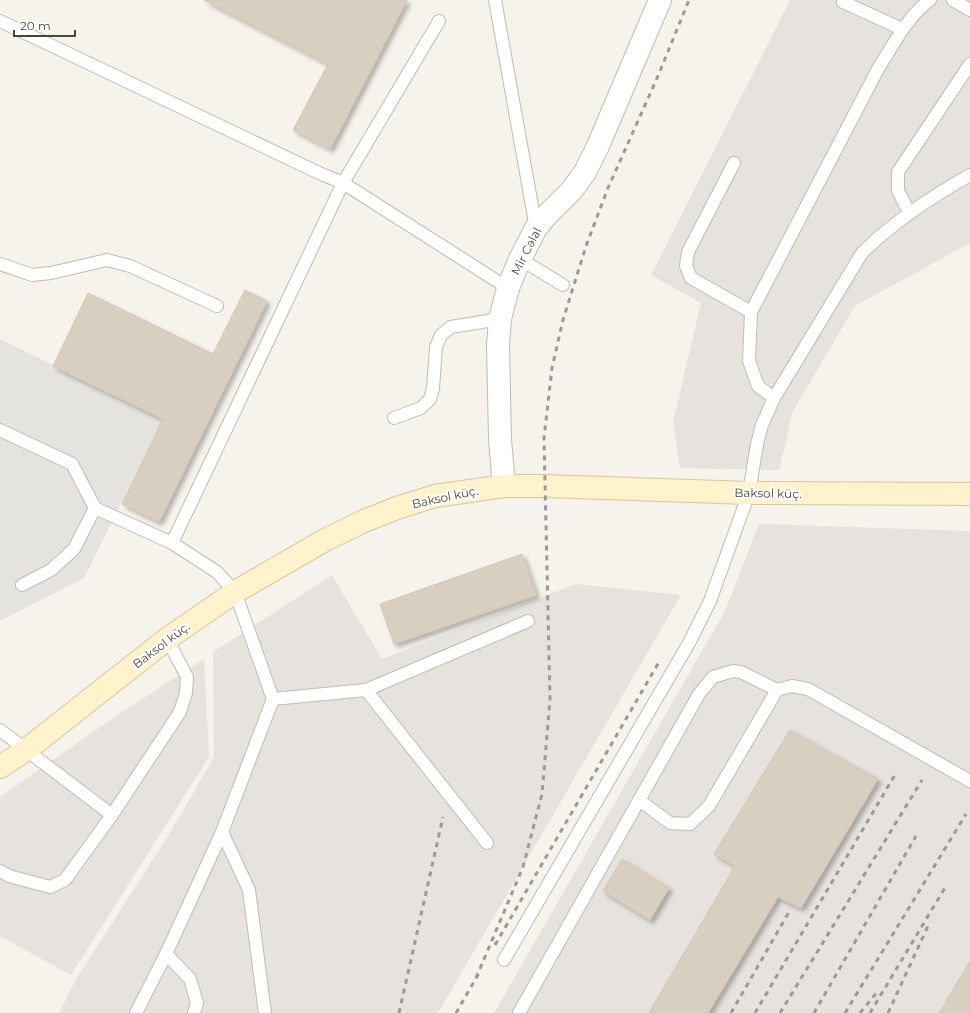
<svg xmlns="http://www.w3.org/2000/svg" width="970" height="1013" viewBox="0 0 970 1013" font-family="Montserrat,sans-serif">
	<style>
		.industrial { fill: #e6e2dd }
		.parking { fill: #e5e3e0 }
		.building { fill: #d8cfc1; stroke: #d3c7b4; filter: url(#shadow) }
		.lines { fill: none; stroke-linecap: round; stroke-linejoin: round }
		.lane-casing { stroke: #c2bbae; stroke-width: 14 }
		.street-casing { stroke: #c2bbae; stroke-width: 24 }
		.secondary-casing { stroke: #d6c79b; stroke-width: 24 }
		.lane { stroke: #fff; stroke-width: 12 }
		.street { stroke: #fff; stroke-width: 22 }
		.secondary { stroke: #fff3cd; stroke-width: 22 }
		.rail { stroke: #9a9a9a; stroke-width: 3; stroke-dasharray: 5 5; stroke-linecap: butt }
		.labels { text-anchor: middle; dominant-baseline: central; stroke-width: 4; stroke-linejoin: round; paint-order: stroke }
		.street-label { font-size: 12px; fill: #4b4439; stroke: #fff }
	</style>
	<defs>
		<filter id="shadow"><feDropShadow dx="3.5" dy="3.5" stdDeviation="2" flood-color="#0004"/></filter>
	</defs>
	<rect width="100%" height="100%" fill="#f6f3ec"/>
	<g class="industrial">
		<path d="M790 0H970V243L855 306 793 411 779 470 680 468 673 422 701 303 651 275Z"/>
		<path d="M759 524 970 531V1013H494L725 611Z"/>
		<path d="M332 575 382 659 576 584 681 595 438 1013H59L75 981 168 836 214 757 213 652Z"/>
		<path d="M204 659 209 757 71 975 0 936V797L116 716Z"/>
	</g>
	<path class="parking" d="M0 339 163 419 84 578 0 621Z"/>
	<g class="building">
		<path d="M204 0H407L330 149 293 130 328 64Z"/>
		<path d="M245 290 267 301 159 522 122 504 163 419 53 366 88 293 213 354Z"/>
		<path d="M522 554 536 595 394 644 380 604Z"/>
		<path d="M790 730 878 779 801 908 778 897 708 1013H649L735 866 714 854Z"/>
		<path d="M622 859 669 888 650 920 603 891Z"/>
		<path d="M970 961V1013H939Z"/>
	</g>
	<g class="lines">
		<defs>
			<g id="lane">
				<path d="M495 0 536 228"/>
				<path d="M953 0 970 10"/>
				<path d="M843 2 902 29"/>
				<path d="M0 21 319 173 343 183 508 288"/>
				<path d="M734 163 688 252 686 266 691 278 751 312"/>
				<path d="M909 212 898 191V172L970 64"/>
				<path d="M520 259 563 285"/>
				<path d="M0 264 32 275 51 273 107 260 130 266 217 306"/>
				<path d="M774 398 758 386 749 361 751 312 879 67C894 44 907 17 930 0"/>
				<path d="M394 418 421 408 430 399 433 388 436 347 441 335 451 327 500 319"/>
				<path d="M0 430 72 464 95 508 74 549 51 570 22 585"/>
				<path d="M95 508 172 543 217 572 235 592 273 699 222 832 166 954 136 1013"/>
				<path d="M172 543 343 183 439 21"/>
				<path d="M366 690 487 843"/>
				<path d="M273 699 366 690 528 621"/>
				<path d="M0 730 112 815"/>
				<path d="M639 800 670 823 690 824 709 806 777 690 792 686 808 689 970 781"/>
				<path d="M222 832 249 890 265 1013"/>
				<path d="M0 871 9 876 50 887 65 880 112 815 180 712 186 693 187 677 167 639"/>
				<path d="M166 954 190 979 197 1003 194 1013"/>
				<path d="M504 960 689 643 710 601 749 493 757 444 762 425 774 398 862 253C894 221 931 197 970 175"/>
				<path d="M519 1013 699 694 713 677 733 671 741 672 777 690"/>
			</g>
			<path id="street" d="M504 486 500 439 498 345 500 319 508 288 520 259 536 228 546 216 572 190 585 172 598 146 660 0"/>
			<path id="secondary" d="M0 767 26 750 167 639 235 592 325 540 364 521 397 508 435 496 504 486H545L749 493 970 494"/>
		</defs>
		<use href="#lane" class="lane-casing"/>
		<use href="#street" class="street-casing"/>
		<use href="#secondary" class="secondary-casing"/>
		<use href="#lane" class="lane"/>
		<use href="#street" class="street"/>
		<use href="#secondary" class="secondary"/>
		<g class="rail">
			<path d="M495 945 659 662"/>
			<path d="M476 978 523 867 542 794 550 700 544 438 552 368 563 320 586 246 608 188 658 76 689 0"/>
			<path d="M399 1013 443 817"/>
			<path d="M456 1013 479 973"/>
			<path d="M731 1013 789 912"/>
			<path d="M755 1013 896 773"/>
			<path d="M780 1013 922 780"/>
			<path d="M814 1013 916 836"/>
			<path d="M845 1013 966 814"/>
			<path d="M860 1013 878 991"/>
			<path d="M870 1013 946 886"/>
			<path d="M888 1013 928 926"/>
		</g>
	</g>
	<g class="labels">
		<g class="street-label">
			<text transform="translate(526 251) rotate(-63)">Mir Cəlal</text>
			<text transform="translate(768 493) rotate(1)">Baksol küç.</text>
			<text transform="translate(445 497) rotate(-12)">Baksol küç.</text>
			<text transform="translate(161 645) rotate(-37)">Baksol küç.</text>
		</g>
	</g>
	<path d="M14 30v6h61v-6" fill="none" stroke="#4b4439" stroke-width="2"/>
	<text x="20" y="30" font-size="12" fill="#4b4439" stroke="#ffffff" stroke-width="3" paint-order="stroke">20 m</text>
</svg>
